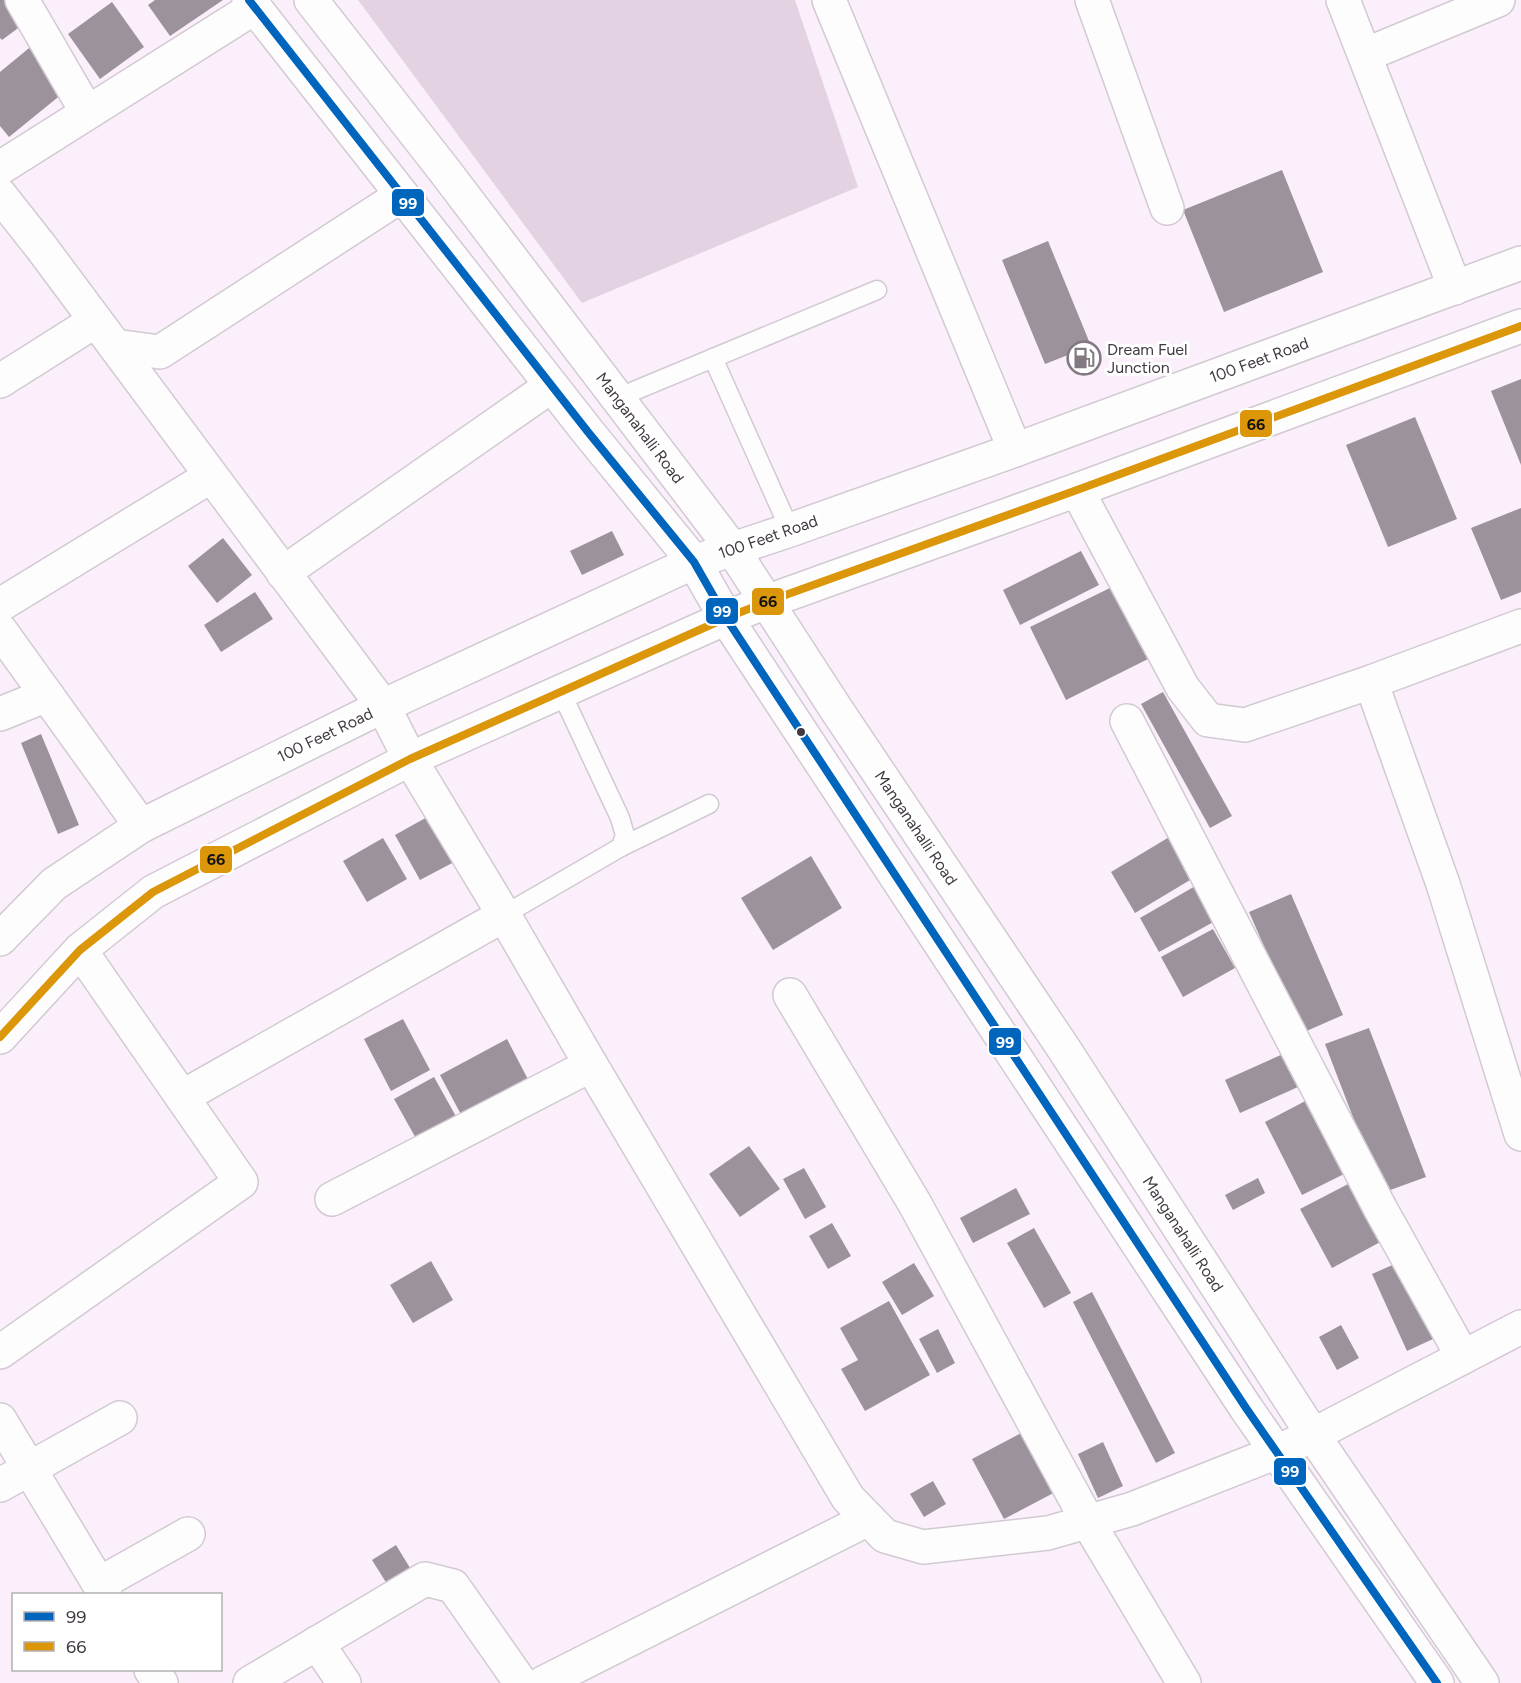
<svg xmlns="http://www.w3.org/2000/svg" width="1521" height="1683" viewBox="0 0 1521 1683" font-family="Figtree,sans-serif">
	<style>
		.green { fill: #e3d3e2 }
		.building { fill: #9b929b }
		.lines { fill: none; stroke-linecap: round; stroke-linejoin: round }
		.lane-casing { stroke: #d2cad2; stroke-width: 21 }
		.street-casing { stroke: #d2cad2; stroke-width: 36 }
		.secondary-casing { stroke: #d2cad2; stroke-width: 36 }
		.lane { stroke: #fefdfe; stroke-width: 18 }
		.street { stroke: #fefdfe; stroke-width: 33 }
		.secondary { stroke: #fefdfe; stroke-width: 33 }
		.bus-1-casing { stroke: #fff; stroke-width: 12 }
		.bus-2-casing { stroke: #fff; stroke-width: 12 }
		.bus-1 { stroke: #0065bd; stroke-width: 8 }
		.bus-2 { stroke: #dc960a; stroke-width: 8 }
		.bus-dot { fill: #423a42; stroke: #fff; stroke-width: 2 }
		.labels { text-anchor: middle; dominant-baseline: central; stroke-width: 6; stroke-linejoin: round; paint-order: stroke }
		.poi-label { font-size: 16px; fill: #423a42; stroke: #fff; text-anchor: start }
		.street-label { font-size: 16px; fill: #423a42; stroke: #fff }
		.line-badge { stroke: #fff; stroke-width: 2 }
		.badge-label { font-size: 16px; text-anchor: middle; font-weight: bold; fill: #fff }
		.pale-badge-label { font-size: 16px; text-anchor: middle; font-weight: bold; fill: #111 }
	</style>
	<rect width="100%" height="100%" fill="#faeffa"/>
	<path class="green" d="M358 0H795L858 187 582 303Z"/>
	<g class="building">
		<path d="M0 0H8L25 23 2 40 0 38Z"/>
		<path d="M155 0H223L170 36 148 5Z"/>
		<path d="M112 2 144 47 100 79 68 34Z"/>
		<path d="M34 44 68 89 9 137 0 126V72Z"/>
		<path d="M1282 170 1323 272 1224 312 1183 210Z"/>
		<path d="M1048 241 1091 346 1045 364 1002 260Z"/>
		<path d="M1521 379V465L1491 391Z"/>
		<path d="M1415 417 1457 519 1388 547 1346 445Z"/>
		<path d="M1521 508V592L1501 600 1471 528Z"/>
		<path d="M612 531 624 555 582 575 570 551Z"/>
		<path d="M223 538 252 575 217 603 188 566Z"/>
		<path d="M1081 551 1099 585 1020 625 1003 590Z"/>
		<path d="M1112 587 1148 659 1066 700 1030 627Z"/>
		<path d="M255 592 273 619 221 652 204 625Z"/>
		<path d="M1163 692 1232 816 1210 828 1141 704Z"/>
		<path d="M41 734 79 825 58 834 21 743Z"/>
		<path d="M429 816 456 861 420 880 395 835Z"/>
		<path d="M1171 836 1195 877 1135 913 1111 872Z"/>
		<path d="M383 838 407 879 367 902 343 861Z"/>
		<path d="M811 856 842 908 773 950 741 898Z"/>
		<path d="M1197 885 1217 920 1159 952 1140 918Z"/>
		<path d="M1291 894 1343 1015 1302 1033 1249 912Z"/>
		<path d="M1213 929 1235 968 1183 997 1161 957Z"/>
		<path d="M403 1019 430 1070 391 1091 364 1039Z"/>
		<path d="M1369 1028 1426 1177 1382 1193 1325 1044Z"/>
		<path d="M507 1039 533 1089 466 1124 440 1075Z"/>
		<path d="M1283 1054 1298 1087 1240 1113 1225 1080Z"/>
		<path d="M434 1077 458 1120 418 1142 394 1099Z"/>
		<path d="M1313 1097 1350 1171 1302 1195 1265 1122Z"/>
		<path d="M749 1146 780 1189 740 1217 709 1174Z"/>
		<path d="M804 1168 826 1207 805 1219 783 1179Z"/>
		<path d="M1258 1178 1265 1193 1233 1210 1225 1195Z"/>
		<path d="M1352 1182 1384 1240 1332 1268 1300 1209Z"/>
		<path d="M1016 1188 1030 1214 973 1243 960 1218Z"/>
		<path d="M832 1223 851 1256 828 1269 809 1236Z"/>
		<path d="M1034 1228 1071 1293 1044 1308 1007 1243Z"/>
		<path d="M431 1261 453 1300 413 1323 390 1285Z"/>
		<path d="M914 1263 934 1296 902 1315 882 1282Z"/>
		<path d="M1397 1263 1433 1339 1407 1351 1372 1274Z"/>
		<path d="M1092 1292 1175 1453 1156 1463 1073 1302Z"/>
		<path d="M889 1301 930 1375 865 1411 841 1369 858 1360 840 1328Z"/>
		<path d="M1341 1325 1359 1358 1337 1370 1319 1337Z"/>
		<path d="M938 1329 955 1363 937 1373 919 1339Z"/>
		<path d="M1029 1429 1061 1489 1004 1519 972 1459Z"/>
		<path d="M1103 1442 1123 1486 1098 1498 1078 1454Z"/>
		<path d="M933 1481 946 1504 924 1517 910 1494Z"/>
		<path d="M396 1545 418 1581 394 1595 372 1560Z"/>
	</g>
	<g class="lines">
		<defs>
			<g id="lane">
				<path d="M713 358 790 530"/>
				<path d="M617 398 877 290"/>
				<path d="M561 692 620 818 625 835 621 847"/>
				<path d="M504 915 621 847 709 804"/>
			</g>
			<g id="street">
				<path d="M22 0 87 112"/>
				<path d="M829 0 1015 450"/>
				<path d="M1092 0 1167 208"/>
				<path d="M1343 0 1455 288"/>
				<path d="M1365 55 1498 0"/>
				<path d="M0 168 255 7"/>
				<path d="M0 195 41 247 383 706 410 759 504 915 591 1065 848 1498 885 1536 923 1547 1048 1533 1132 1509 1277 1452 1313 1435 1521 1327"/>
				<path d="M115 346 160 352 402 195"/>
				<path d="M0 381 95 321"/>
				<path d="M1077 490 1183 688 1208 720 1245 725 1371 682 1521 626"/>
				<path d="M283 573 551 386"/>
				<path d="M0 605 211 476"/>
				<path d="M0 630 141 826"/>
				<path d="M1371 682 1443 884 1521 1134"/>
				<path d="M0 714 47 695"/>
				<path d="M1127 721 1380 1208 1463 1357"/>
				<path d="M790 995 915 1204 1088 1522 1184 1683"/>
				<path d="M182 1097 504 915"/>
				<path d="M332 1199 591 1065"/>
				<path d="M0 1352 241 1182 80 950"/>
				<path d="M0 1420 105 1594"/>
				<path d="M0 1485 120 1418"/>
				<path d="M99 1584 188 1534"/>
				<path d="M317 1643 344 1683"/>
				<path d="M151 1670 161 1683"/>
				<path d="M250 1683 425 1579 453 1586 521 1683"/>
				<path d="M543 1683 868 1519"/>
			</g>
			<g id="secondary">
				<path d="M249 0 588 432 694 562 726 618 1246 1408 1437 1683"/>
				<path d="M311 0 444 170 733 550 836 709 1064 1049 1313 1435 1482 1683"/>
				<path d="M0 939 54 884 141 826 383 706 694 562 790 530 1015 450 1521 263"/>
				<path d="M0 1037 80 950 153 892 410 759 726 618 766 602 1077 490 1521 326"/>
			</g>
		</defs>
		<use href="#lane" class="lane-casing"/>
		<use href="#street" class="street-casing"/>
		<use href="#secondary" class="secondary-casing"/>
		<use href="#lane" class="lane"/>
		<use href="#street" class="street"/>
		<use href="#secondary" class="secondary"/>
		<defs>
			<path id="bus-1" d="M249 0 588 432 694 562 726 618 1246 1408 1437 1683"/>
			<path id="bus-2" d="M0 1037 80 950 153 892 410 759 726 618 766 602 1077 490 1521 326"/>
		</defs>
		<use href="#bus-1" class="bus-1-casing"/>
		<use href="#bus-2" class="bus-2-casing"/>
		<use href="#bus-1" class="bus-1"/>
		<use href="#bus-2" class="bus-2"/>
	</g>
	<defs>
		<symbol id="fuel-ring" viewBox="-11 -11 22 22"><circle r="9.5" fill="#fff" stroke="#827982" stroke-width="1.5"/><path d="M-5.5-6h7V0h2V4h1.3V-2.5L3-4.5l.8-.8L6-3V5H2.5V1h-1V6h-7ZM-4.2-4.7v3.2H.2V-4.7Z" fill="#827982"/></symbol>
	</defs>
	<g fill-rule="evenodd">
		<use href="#fuel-ring" x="1065" y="339" width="38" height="38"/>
	</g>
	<circle class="bus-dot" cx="801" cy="732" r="5"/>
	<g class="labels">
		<g class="poi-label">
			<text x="1107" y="349">Dream Fuel<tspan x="1107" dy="18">Junction</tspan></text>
		</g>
		<g class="street-label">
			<text transform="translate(1259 360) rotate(-20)">100 Feet Road</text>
			<text transform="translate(640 428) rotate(53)">Manganahalli Road</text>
			<text transform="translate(768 537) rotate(-19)">100 Feet Road</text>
			<text transform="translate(325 735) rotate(-26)">100 Feet Road</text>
			<text transform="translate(916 828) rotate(56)">Manganahalli Road</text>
			<text transform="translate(1183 1234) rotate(57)">Manganahalli Road</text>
		</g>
	</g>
	<g class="line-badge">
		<rect x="391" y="188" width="34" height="29" rx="6" fill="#0065bd"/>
		<rect x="1239" y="409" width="34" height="29" rx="6" fill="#dc960a"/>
		<rect x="751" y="587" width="34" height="29" rx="6" fill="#dc960a"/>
		<rect x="705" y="597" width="34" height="28" rx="6" fill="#0065bd"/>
		<rect x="199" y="845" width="34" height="29" rx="6" fill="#dc960a"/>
		<rect x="988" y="1027" width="34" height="29" rx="6" fill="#0065bd"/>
		<rect x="1273" y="1457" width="34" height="29" rx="6" fill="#0065bd"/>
	</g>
	<g class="badge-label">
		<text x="408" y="209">99</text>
		<text x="722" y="617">99</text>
		<text x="1005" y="1048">99</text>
		<text x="1290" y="1477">99</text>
	</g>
	<g class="pale-badge-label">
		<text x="1256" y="430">66</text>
		<text x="768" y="607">66</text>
		<text x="216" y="865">66</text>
	</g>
	<rect x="12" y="1593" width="210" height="78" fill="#ffffff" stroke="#b3b0b3" stroke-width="1.5"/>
	<rect x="24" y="1612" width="30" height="9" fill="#0065bd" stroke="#b3b0b3" stroke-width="1.5"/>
	<text x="66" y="1623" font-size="18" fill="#423a42">99</text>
	<rect x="24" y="1642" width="30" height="9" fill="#dc960a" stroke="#b3b0b3" stroke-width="1.5"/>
	<text x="66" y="1653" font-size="18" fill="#423a42">66</text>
</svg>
